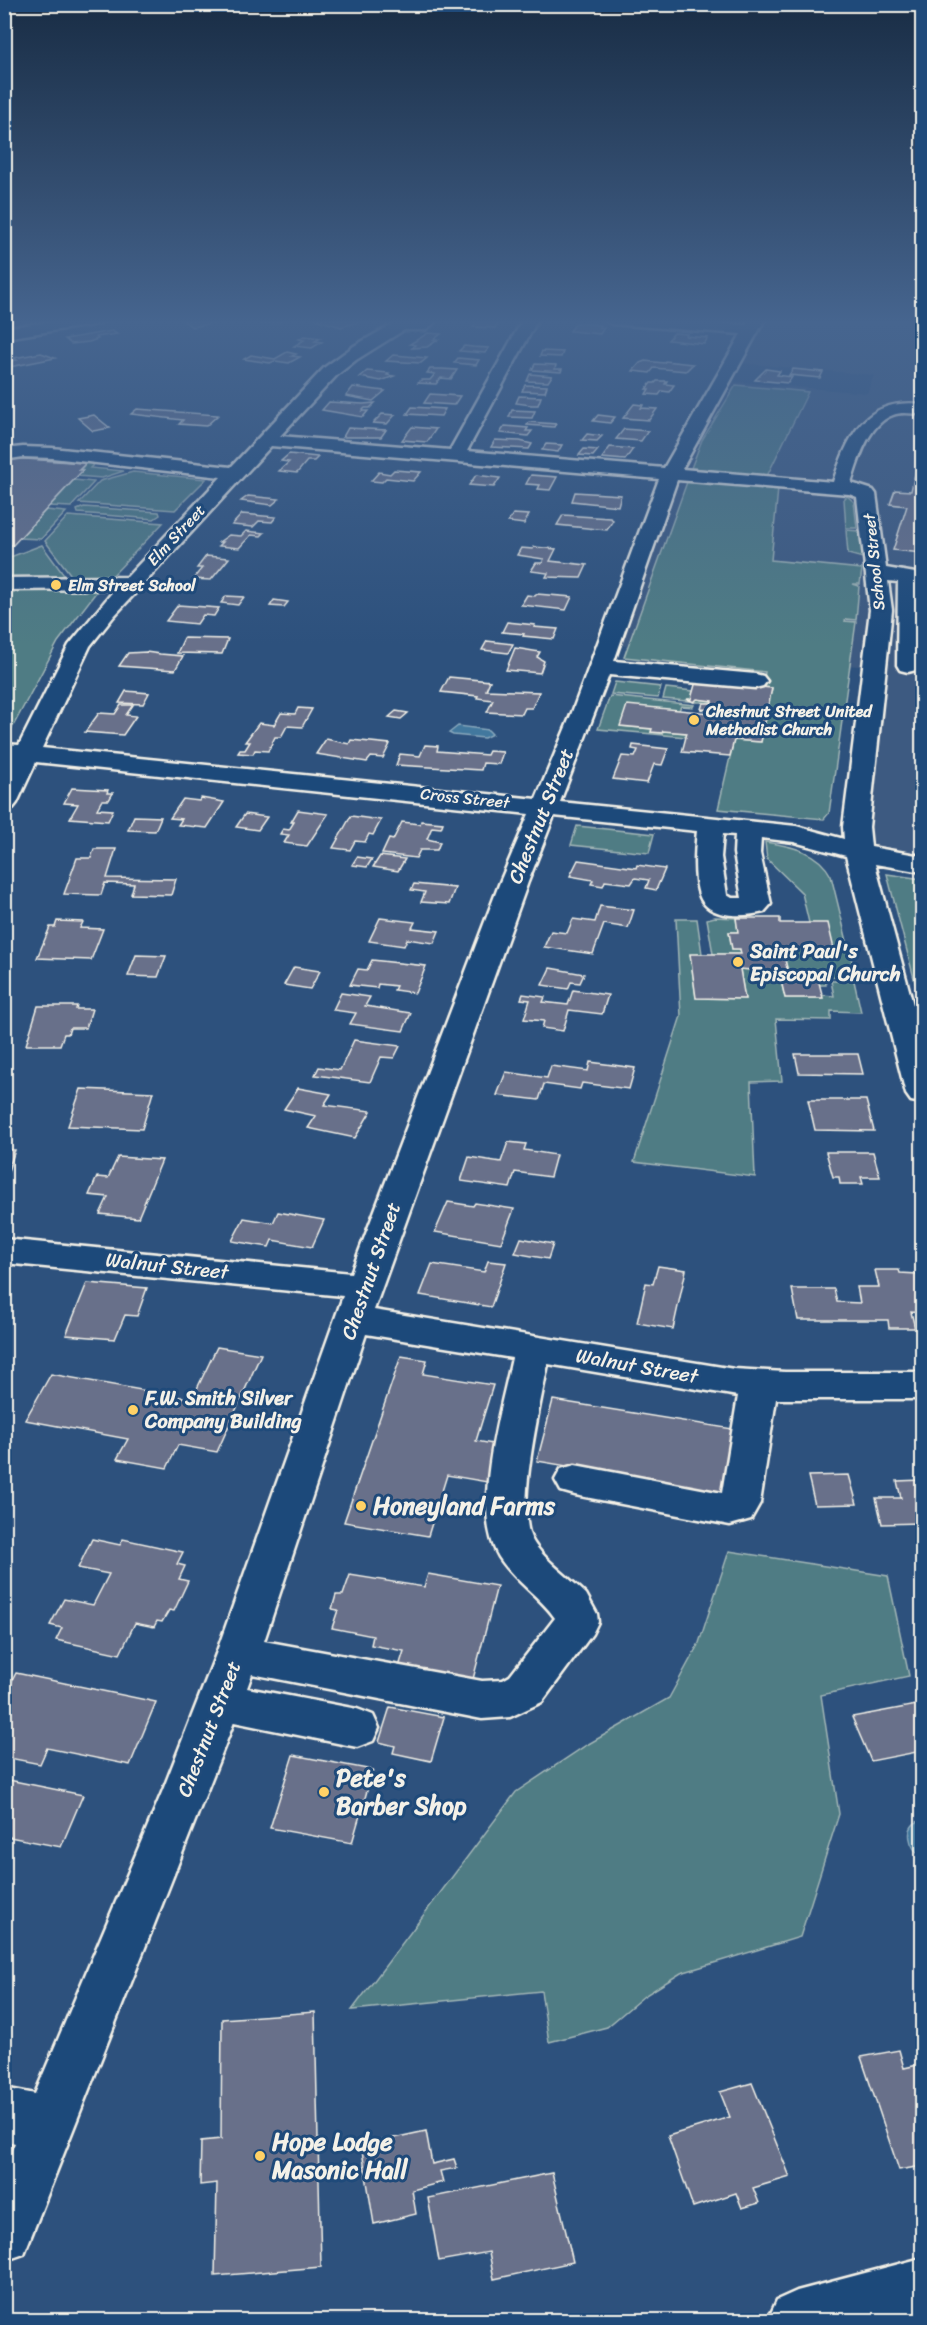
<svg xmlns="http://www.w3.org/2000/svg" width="927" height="2325" viewBox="0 0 927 2325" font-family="Sriracha,sans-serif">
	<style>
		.built { fill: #3e5a81 }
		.green { fill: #4f7b84; stroke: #a2b6b6; stroke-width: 1.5 }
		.water { fill: #42789e; stroke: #89a8bc; stroke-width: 1.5 }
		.building { fill: #676f8a; stroke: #f4f1e8; stroke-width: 1.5 }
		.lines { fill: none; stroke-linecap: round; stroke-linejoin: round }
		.minor-casing { stroke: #f4f1e8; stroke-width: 5 }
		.major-casing { stroke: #f4f1e8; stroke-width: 5 }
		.minor { fill: #1f4a7a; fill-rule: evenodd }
		.major { fill: #1f4a7a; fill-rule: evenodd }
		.poi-dot { fill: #ffd166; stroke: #1f4a7a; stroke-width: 2 }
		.labels { text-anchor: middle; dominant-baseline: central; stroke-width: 6; stroke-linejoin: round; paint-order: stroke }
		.far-street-label { font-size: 16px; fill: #f4f1e8; stroke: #1f4a7a }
		.far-poi-label { font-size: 16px; font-weight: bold; fill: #f4f1e8; stroke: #1f4a7a; text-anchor: start }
		.street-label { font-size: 20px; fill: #f4f1e8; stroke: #1f4a7a }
		.poi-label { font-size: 20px; font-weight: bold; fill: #f4f1e8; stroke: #1f4a7a; text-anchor: start }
		.near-poi-label { font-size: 24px; font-weight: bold; fill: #f4f1e8; stroke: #1f4a7a; text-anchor: start }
	</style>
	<rect width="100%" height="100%" fill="#2d517d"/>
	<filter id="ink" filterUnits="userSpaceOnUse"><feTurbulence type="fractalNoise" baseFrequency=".0167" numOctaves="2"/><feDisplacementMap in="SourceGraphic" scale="12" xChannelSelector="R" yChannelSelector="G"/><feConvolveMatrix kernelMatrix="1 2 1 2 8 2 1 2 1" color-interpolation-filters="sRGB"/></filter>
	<g filter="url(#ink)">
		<path class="built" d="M766 319H922V858L876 849 870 844 867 835 881 668 616 645 676 478 727 381 867 393 874 375 738 363Z"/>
		<g class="green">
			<path d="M736 385 808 392 767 476 691 468 702 440Z"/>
			<path d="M76 461 95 463 90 468 124 471 102 478 77 476 85 464 74 463Z"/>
			<path d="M133 472 206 479 175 510 79 503 100 481Z"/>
			<path d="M74 480 94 482 71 507 50 506Z"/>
			<path d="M689 481 778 489 771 560 862 569 860 584H853L859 586 856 620 846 619 845 621 856 622 829 813 824 819 718 809 734 740 761 742 772 688 763 687 765 672 624 657 687 482Z"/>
			<path d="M847 496 854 502 857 528H846L844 499Z"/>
			<path d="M84 507 159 512 160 515 154 519 78 513 77 510Z"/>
			<path d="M46 510 66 512 41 539 20 538Z"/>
			<path d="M68 516 163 523 112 576 74 579 45 541Z"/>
			<path d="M846 530 859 531 863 558 848 554Z"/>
			<path d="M42 545 66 578 5 580V559Z"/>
			<path d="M93 589 97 591 58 642 11 730 5 732V591Z"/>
			<path d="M615 682 661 687 658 698 611 694Z"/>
			<path d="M666 688 693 691 691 699 687 700 693 702 697 699 712 701V703L663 699Z"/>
			<path d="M610 696 694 705 693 707 681 706 679 710 620 726 652 729 651 732 662 733 663 731 687 733 686 737 598 729Z"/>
			<path d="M577 826 654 834 649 853 571 845Z"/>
			<path d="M765 842C791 846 818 851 831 876L856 978 825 977 826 985H820L817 975H811L810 972H788L784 956 790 955 789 953H785L784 949H834L809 923 802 893 767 859Z"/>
			<path d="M887 874 922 879V1009Z"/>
			<path d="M715 917 736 918 738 932H729L732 949H740L741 954H713L707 919Z"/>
			<path d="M676 919H697L702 954 690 955 696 998 745 999 740 969 779 972 785 998H822V995L834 996 831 981H854L861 1012 831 1011V1020L776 1019 782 1081 751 1082 755 1177 634 1162 681 1016Z"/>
			<path d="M729 1551 888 1576 909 1676 821 1695 839 1814 800 1937 681 1973 644 1996 607 2027 549 2042 541 1991 352 2010 516 1792 585 1746 669 1698 699 1643Z"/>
		</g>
		<g class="water">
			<path d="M458 726 488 730 492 734 484 738 453 735 449 733Z"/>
			<path d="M922 1820V1857C909 1848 902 1826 922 1820Z"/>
		</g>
		<g class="building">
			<path d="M209 319H223L225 321 192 327 184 321Z"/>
			<path d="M247 319H277L280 322 262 324 259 320 248 321Z"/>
			<path d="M315 319H368L341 327Z"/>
			<path d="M478 319H503L495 328 473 327Z"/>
			<path d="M576 323 601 325 599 327 604 328 600 334 570 331Z"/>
			<path d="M112 331 117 334 96 337 98 339 89 342 71 344 65 339Z"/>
			<path d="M428 333 441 334 433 340H438L427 347 412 348 415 345 410 344Z"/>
			<path d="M674 333 687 334 686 336 708 338 704 344 668 340Z"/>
			<path d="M304 336 321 338 315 341 322 342 312 348 294 346 304 340 299 339Z"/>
			<path d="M464 346 473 347 489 348 485 353 459 351Z"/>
			<path d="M542 351 563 352 561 357 540 356Z"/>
			<path d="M287 352 296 354 292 356 300 357 289 363 275 361 270 363 244 359 251 355 275 359Z"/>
			<path d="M41 353 55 358 4 368V362L17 360 14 358Z"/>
			<path d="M393 355 406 356 427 358 421 363 386 361Z"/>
			<path d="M458 358 479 360 476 365 454 363Z"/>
			<path d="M645 361 664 363 665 361 693 364 686 371 654 368 650 373 633 371 640 363Z"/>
			<path d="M535 364 556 365 555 369H562L561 372 532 370Z"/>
			<path d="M430 369H442L457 370 451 379 441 378 436 384 418 383 421 380H430L435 374 427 373Z"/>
			<path d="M766 369 780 371 777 375 792 377 788 383 755 380Z"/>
			<path d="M793 369 823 372 820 378 789 375Z"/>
			<path d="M367 371 389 373 387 375 394 376 381 381 360 377Z"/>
			<path d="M530 374 552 376 548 382 527 381Z"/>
			<path d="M657 381H667L665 384 674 385 669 392 662 391 659 395 646 394 649 389H646L651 383H655Z"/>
			<path d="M525 385 547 386 545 392 522 391Z"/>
			<path d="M353 387 385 391 373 401 346 396Z"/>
			<path d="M430 394 460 396 454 405 424 403Z"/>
			<path d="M519 396 541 397 538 405H531L516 403Z"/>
			<path d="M329 402 363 404 375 403 370 408H365L362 411H368L363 417 322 410Z"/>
			<path d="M634 404 643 405 641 408 657 409 649 420 623 418Z"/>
			<path d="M412 407 445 409 441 416 407 414Z"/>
			<path d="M137 409 218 415 206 426 179 424 183 420 131 414Z"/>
			<path d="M512 410 535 411 532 418 509 417Z"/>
			<path d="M382 414 395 415 387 424 373 423Z"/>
			<path d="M94 415 110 428 93 431 78 418Z"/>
			<path d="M598 415 615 417 610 423 593 421Z"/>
			<path d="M529 422 556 424 554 427 527 425Z"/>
			<path d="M505 426 528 428 526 431H532L528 436 500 433Z"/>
			<path d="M412 427 436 429 427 442 402 440Z"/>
			<path d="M348 428 386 430 381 437H343Z"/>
			<path d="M624 429 648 431 641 441 616 439Z"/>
			<path d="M587 434 602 436 597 441 582 440Z"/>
			<path d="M495 440 520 441 532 444 529 449 491 447Z"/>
			<path d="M546 444 562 445 558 452 542 450Z"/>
			<path d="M922 444V553L893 550 907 506 890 504 895 490 911 491Z"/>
			<path d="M610 447 633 449 625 460 602 458Z"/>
			<path d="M584 449 598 450 593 456 579 455Z"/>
			<path d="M289 454 318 457 314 461H307L297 473 279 471 289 462 281 461Z"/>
			<path d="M10 458 86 463 79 470H83L13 545H9L4 550V463Z"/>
			<path d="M394 470 421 472 413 481 386 478 382 482 371 481 379 472 390 474Z"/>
			<path d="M476 475 500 478 494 487 469 485Z"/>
			<path d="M531 475 557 477 550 490 538 489 540 485 526 484Z"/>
			<path d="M575 492 621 495 618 506 572 501Z"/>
			<path d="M248 496 279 499 272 505 241 501Z"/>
			<path d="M242 514 276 517 272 522 259 521 253 527 232 525Z"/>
			<path d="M513 514 529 515 524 524 508 522Z"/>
			<path d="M563 515 610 518 613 520 607 530 557 525Z"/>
			<path d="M246 531 264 533 261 536 251 535 239 548 219 546 223 542H219L229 535 241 536Z"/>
			<path d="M534 547 556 549 550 561 587 565 581 578 546 577 548 573 531 571 536 563H542L544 559 517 555 521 548 533 549Z"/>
			<path d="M206 556 229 558 211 580 193 579 202 568H197Z"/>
			<path d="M537 594 572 597 566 610 521 605 527 595 535 596Z"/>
			<path d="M226 596 244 597 238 605 221 603Z"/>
			<path d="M274 600 288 602 284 607 270 606Z"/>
			<path d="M178 605 219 608 214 616 203 615 197 624 166 621Z"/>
			<path d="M507 622 535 625 534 627 558 629 554 639 523 636 524 634 502 632Z"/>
			<path d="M184 638 228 639 222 654 177 653Z"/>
			<path d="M487 641 513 644 508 653 482 650Z"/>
			<path d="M515 648 540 652 537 657 544 661 540 673 506 670Z"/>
			<path d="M146 652 160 654 183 656 175 670 119 666 128 653Z"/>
			<path d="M449 677 490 681 486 690 539 692 532 708H525L522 714 487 712 493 700 477 698 478 696 441 692Z"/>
			<path d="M696 681 772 688 761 742 734 740 730 756 682 752 687 733 663 731 662 733 651 732 652 729 620 726 627 705 710 713 711 710 701 709 703 703H712V701L697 699 694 702 687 699H691Z"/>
			<path d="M126 691 149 693 143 704 119 703Z"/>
			<path d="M121 705H133L126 715 136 716 123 735 85 732 99 713 115 714Z"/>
			<path d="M298 708 312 709 302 727 287 726 281 737H275L268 751 255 750 253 754 238 753 240 750H245L250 742H245L259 723 274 725 281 713 295 714Z"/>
			<path d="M396 711 408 713 401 719 389 717Z"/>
			<path d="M326 739 349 744 351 740 390 744 383 758 371 757 367 762 316 754Z"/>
			<path d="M425 745 438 746 437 751 487 755 489 751 503 752 499 764 483 763 481 770 396 765 400 754 420 756Z"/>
			<path d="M633 745 668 749 662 765 654 764 647 783 613 779 622 756 635 757 638 750 632 749Z"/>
			<path d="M72 788 108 790 107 793H113L109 800H102L97 809 113 810 108 821 70 818 78 804 64 803Z"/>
			<path d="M201 798 224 802 207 828 178 825 182 819 170 818 183 799 199 801Z"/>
			<path d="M298 810 328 814 307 846 284 843 289 835 280 834 283 829 289 830 294 822H291Z"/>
			<path d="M245 814 267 817 258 830 236 827Z"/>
			<path d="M134 816 161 817 155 831 128 830Z"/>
			<path d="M351 816 381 820 373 835 369 834 365 842 355 841 350 850 333 848Z"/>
			<path d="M421 821 443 823 441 828 432 827 427 839 440 842 437 850H420L416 858 382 854 389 839 393 840 402 822 420 824Z"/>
			<path d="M94 849H116L107 878 176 879 171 895 131 894 134 884 105 883 101 895 64 894 77 858H91Z"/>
			<path d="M380 856 405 859 398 871 373 867Z"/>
			<path d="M357 857 372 859 367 867 352 865Z"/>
			<path d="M578 860 636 868 637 865 665 869 656 890 646 888 649 880 635 878 631 884 605 881 603 886 591 884 593 880 570 876Z"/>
			<path d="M414 884 455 888 449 904 421 902 425 892 411 890Z"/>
			<path d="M600 906 634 910 628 928 604 924 593 954 544 947 551 931 567 933 573 919 595 922Z"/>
			<path d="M380 918 415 922 412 928 439 931 434 943 407 939 404 946 369 941Z"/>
			<path d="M736 918H780V923H828L834 949H784L785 953H790V956H784L788 972H810L811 975H817L823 998H785L779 972 740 969 745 999 696 998 690 954H741L740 949H732L729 932H738Z"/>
			<path d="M57 921 83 922 80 928 103 929 91 960 37 958 50 927H55Z"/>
			<path d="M136 955 166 956 158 977 128 976Z"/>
			<path d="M372 960 426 966 415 993 394 990 396 986 378 984 377 988 350 985 358 969 367 970Z"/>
			<path d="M294 967 320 971 310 989 284 985Z"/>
			<path d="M550 968 584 974 580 983 571 982 568 989 542 985Z"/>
			<path d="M573 990 608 995 602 1014 569 1010 563 1031 542 1028 544 1021 524 1019 530 1000 521 999 523 994 545 997 543 1002 568 1005Z"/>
			<path d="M341 993 370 997 365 1006 411 1013 403 1031 350 1024 356 1013 333 1010Z"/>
			<path d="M38 1006H77L76 1009H92L86 1028H70L68 1034H64L60 1045H26Z"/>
			<path d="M354 1040 400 1046 394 1058 381 1057 370 1082 315 1075 319 1067 340 1070Z"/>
			<path d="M795 1054H858L863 1074 799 1073Z"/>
			<path d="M590 1062 635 1068 629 1089 582 1083 580 1089 544 1084 539 1100 497 1095 506 1072 547 1078 551 1066 588 1071Z"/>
			<path d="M298 1088 331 1094 324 1105 371 1111 355 1138 308 1128 316 1116 284 1109Z"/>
			<path d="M81 1089 153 1092 142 1129 68 1126Z"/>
			<path d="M808 1100H866L874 1131 815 1130Z"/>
			<path d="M508 1142 526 1144 524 1150 556 1155 550 1177 515 1172 510 1188 461 1181 469 1157 501 1162Z"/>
			<path d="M4 1143H7L5 1150H15L4 1183Z"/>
			<path d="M826 1152H873L880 1177H861L863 1184H840L839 1177H833Z"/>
			<path d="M118 1157 162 1160 138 1218 100 1214 108 1197 89 1195 97 1177 108 1178Z"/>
			<path d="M448 1202 473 1206 475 1203 514 1209 501 1243 435 1232Z"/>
			<path d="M278 1212 324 1220 312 1247 272 1240 269 1247 232 1241 244 1218 273 1223Z"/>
			<path d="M521 1238 553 1244 548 1259 515 1253Z"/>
			<path d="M488 1261 506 1263 491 1307 420 1295 432 1264 484 1272Z"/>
			<path d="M658 1266 686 1270 673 1329 637 1323 646 1283 653 1284Z"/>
			<path d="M875 1270H899L900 1273 918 1274 922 1291V1313L911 1312 915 1328H889L888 1320H798L792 1289H834L837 1302 860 1303 857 1287H879Z"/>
			<path d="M87 1283 147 1288 137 1316 125 1315 115 1339 66 1335Z"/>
			<path d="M217 1347 261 1354 217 1452 178 1445 167 1468 117 1459 128 1439 25 1420 51 1374 192 1399Z"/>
			<path d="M401 1356 427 1360 423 1374 493 1385 476 1441 504 1446 493 1483 447 1475 428 1536 344 1522Z"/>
			<path d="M553 1400 739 1430 728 1493 537 1461Z"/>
			<path d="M849 1475 857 1504 815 1505 808 1476Z"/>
			<path d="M922 1480V1529L920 1523 882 1524 876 1498H901L897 1481Z"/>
			<path d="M92 1539 120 1545 123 1539 183 1552 177 1564 185 1566 179 1579 188 1581 174 1611 169 1610 162 1622 157 1621 154 1627 135 1623 120 1654 56 1640 62 1628 50 1625 64 1599 93 1605 109 1574 78 1568Z"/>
			<path d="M428 1574 497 1586 471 1687 397 1673 404 1651 371 1645 373 1636 332 1628 338 1610 332 1609 336 1595H343L350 1575 424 1587Z"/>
			<path d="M16 1673 156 1702 130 1765 47 1748 40 1764 4 1757V1696Z"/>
			<path d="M922 1704V1751L871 1761 852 1717Z"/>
			<path d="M390 1707 444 1717 431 1761 393 1753 395 1746 379 1742Z"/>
			<path d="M293 1755 373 1770 352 1843 270 1828Z"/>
			<path d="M4 1779 83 1795 61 1847 4 1836Z"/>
			<path d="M315 2012 321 2267 215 2276 217 2183 200 2185 201 2141 221 2139 222 2019Z"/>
			<path d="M899 2050 904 2068 922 2064V2166L899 2170 861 2057Z"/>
			<path d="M752 2083 790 2177 753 2188 759 2203 742 2208 736 2193 693 2207 668 2136 730 2117 720 2092Z"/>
			<path d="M426 2131 432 2164 454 2159 457 2168 440 2171 443 2182 412 2190 416 2214 374 2224 361 2145Z"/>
			<path d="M552 2173 573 2262 494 2279 489 2252 439 2261 428 2198Z"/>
		</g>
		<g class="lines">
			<defs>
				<g id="minor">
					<path d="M70 319H107L99 324 4 338V328Z"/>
					<path d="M402 319H435L437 321 425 330H404L356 360 337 375 280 436 450 450 523 319H538L467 451 664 468 741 334 612 324 607 322 605 319H665L746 325 750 319H765L682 469 833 482C849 434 865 398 922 404V414C913 414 902 411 893 415 868 424 858 461 851 483L873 490 876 494 886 568 915 573 918 577 919 665 916 670 908 672 900 670 897 665 898 582 888 581 892 610 869 827 871 847 922 856V872L875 864 922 1038V1103L911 1101 906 1094 846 856 794 842 761 838 760 853 771 904 764 912C745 917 709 919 700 897 693 880 695 849 697 831L554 816 528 882 374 1310 734 1369 785 1372H922V1399H776L760 1503 751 1519 730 1525 575 1495 561 1491 555 1480 561 1469 575 1465 722 1493 738 1396 548 1364C541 1401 516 1506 531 1538 540 1557 570 1578 586 1594L597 1614 598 1622 592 1634 542 1702 510 1717 482 1719 252 1674 247 1688 357 1709 373 1715 379 1728 373 1741 357 1747 234 1722 24 2254 4 2261V2167L15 2143 4 2140V2088L35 2094 163 1790 216 1654 343 1296 4 1263V1239L351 1273 500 882 529 814 36 762 17 803 13 808 4 811V775L12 759 4 758V744L19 745 69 645 115 589 4 590V578L127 577 221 477 52 458 23 457 4 460V449L23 447 52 448 231 467 325 367 354 346ZM271 446 659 479 571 715 536 799 42 748 90 646 114 616ZM677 480 849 494 857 497 870 610 843 827 844 839 796 826 560 802 609 675 755 688 763 686 767 681 763 676 755 674 614 661ZM723 834 735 835 734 853 742 898H732L727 895 721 857ZM366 1334 512 1358C501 1410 470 1510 499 1557 514 1581 540 1596 555 1618L510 1676 503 1680 482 1681 264 1641Z"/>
				</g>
				<path id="major" d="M922 2258V2314L899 2320H768L777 2300 797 2291Z"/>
			</defs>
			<use href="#minor" class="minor-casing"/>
			<use href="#major" class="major-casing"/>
			<use href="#minor" class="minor"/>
			<use href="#major" class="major"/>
		</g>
	</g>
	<linearGradient id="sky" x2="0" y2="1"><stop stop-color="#192d45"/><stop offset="0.5" stop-color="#46658f"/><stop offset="1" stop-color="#46658f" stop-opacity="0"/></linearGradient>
	<rect width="927" height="644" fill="url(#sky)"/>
	<g class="poi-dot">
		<circle cx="56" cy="585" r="6"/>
		<circle cx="694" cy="720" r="6"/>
		<circle cx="738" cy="962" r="6"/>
		<circle cx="133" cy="1410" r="6"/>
		<circle cx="361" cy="1506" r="6"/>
		<circle cx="324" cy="1792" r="6"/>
		<circle cx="260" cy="2156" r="6"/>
	</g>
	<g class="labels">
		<g class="far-street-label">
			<text transform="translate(176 535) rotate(-47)">Elm Street</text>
			<text transform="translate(874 562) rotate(-96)">School Street</text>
			<text transform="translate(465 798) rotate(6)">Cross Street</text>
		</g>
		<g class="far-poi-label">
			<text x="68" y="585">Elm Street School</text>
			<text x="706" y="711">Chestnut Street United<tspan x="706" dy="18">Methodist Church</tspan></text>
		</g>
		<g class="street-label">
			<text transform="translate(541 816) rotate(-68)">Chestnut Street</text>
			<text transform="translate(167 1266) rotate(6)">Walnut Street</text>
			<text transform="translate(371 1271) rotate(-71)">Chestnut Street</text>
			<text transform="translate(637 1366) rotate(10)">Walnut Street</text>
			<text transform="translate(209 1729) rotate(-69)">Chestnut Street</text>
		</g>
		<g class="poi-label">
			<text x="750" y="951">Saint Paul's<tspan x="750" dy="23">Episcopal Church</tspan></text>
			<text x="145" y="1398">F.W. Smith Silver<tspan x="145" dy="23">Company Building</tspan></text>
		</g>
		<g class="near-poi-label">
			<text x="373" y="1506">Honeyland Farms</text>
			<text x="336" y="1778">Pete's<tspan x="336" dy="28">Barber Shop</tspan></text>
			<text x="272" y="2142">Hope Lodge<tspan x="272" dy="28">Masonic Hall</tspan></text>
		</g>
	</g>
	<rect width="927" height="2325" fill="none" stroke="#1f4a7a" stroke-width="24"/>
	<rect x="12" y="12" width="903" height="2301" fill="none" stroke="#f4f1e8" stroke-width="2" filter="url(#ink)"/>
</svg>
